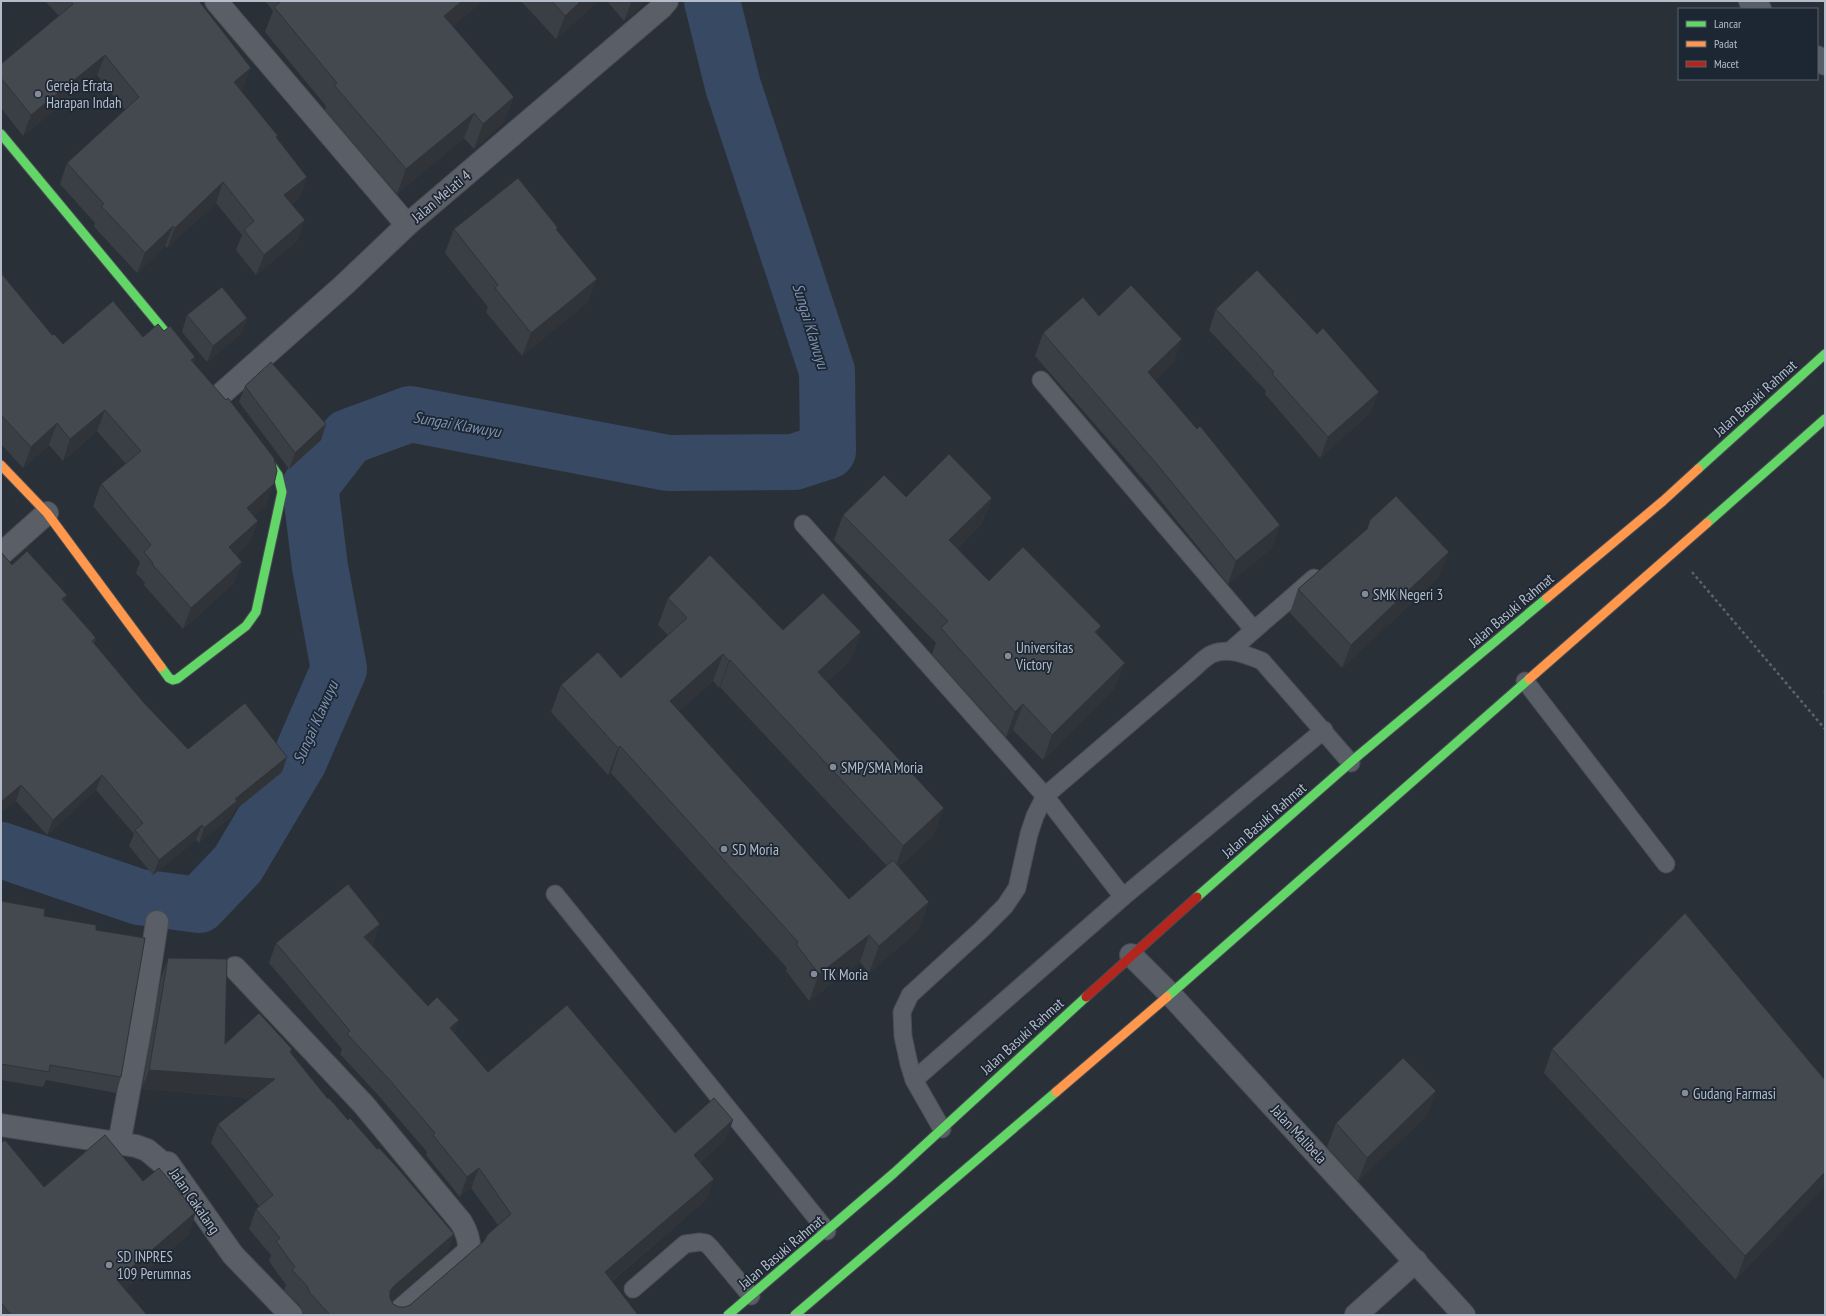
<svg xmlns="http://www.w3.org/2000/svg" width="1826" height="1316" viewBox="0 0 1826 1316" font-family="'PT Sans Narrow',sans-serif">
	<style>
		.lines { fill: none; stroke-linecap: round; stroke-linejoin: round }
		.river { stroke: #384963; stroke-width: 56 }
		.lane-casing { stroke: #484c53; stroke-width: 19 }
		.street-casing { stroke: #484c53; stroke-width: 24 }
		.fast-casing { stroke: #484c53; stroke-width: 11 }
		.slow-casing { stroke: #484c53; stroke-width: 11 }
		.jam-casing { stroke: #484c53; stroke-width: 11 }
		.path { stroke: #5d636a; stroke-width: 2.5; stroke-dasharray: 3 3; stroke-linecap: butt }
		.lane { stroke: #5a5e66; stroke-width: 17 }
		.street { stroke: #5a5e66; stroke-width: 22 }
		.fast { stroke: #63d668; stroke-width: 9 }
		.slow { stroke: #ff974d; stroke-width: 9 }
		.jam { stroke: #b3261e; stroke-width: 9 }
		.wall { fill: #3a3f45; fill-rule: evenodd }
		.shaded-wall { fill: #303338 }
		.building { fill: #444950; stroke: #303338 }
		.poi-dot { fill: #848b96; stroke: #1d2633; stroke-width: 1.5 }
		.labels { text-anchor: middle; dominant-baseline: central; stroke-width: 3.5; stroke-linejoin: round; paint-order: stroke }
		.poi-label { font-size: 15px; fill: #b4bcc9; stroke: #1d2633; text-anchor: start }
		.street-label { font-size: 15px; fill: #b4bcc9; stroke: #1d2633 }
		.water-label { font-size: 16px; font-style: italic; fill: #7c92b1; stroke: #1d2633 }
	</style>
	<rect width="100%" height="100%" fill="#2a3038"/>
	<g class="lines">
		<path class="river" d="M1 850 139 897 199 905 238 864 299 761 339 669 320 567 310 486 348 437 410 414 668 463 794 462 828 451 827 371 733 86 712 1"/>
		<defs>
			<g id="lane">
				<path d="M1041 380 1254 630"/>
				<path d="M803 524 1045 796 1123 897"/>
				<path d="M1230 651 1314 578"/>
				<path d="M1525 681 1666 864"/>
				<path d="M555 894 827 1231"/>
				<path d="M914 1080 1123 897 1324 730"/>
				<path d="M942 1129 914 1080 909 1064 903 1036 902 1012 910 995 981 930 1005 906 1017 888 1029 834 1035 816 1045 796 1192 670C1198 665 1205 657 1212 654 1228 647 1247 655 1262 661L1351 763"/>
				<path d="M633 1289 685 1244 700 1242 706 1243 711 1248 751 1296"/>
			</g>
			<g id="street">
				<path d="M216 1 407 225"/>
				<path d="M1750 1 1760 9"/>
				<path d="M1817 57 1825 64"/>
				<path d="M219 396 344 285 407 225 661 8 667 1"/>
				<path d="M1 554 47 513"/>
				<path d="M1131 955 1170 994 1464 1315"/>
				<path d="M235 968 364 1105 461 1222C467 1232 470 1240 469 1251L395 1315"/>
				<path d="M1 1125 136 1146 147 1150 165 1165 168 1163 233 1255 291 1315"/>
				<path d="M119 1144 142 1019 157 922"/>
				<path d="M1356 1315 1416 1261"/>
			</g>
			<g id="fast">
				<path d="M1 134 182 352"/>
				<path d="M1698 469 1825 354"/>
				<path d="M1707 523 1825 419"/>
				<path d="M161 667 169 678 173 680 177 679 246 626 256 612 282 492 278 475 260 449"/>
				<path d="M1197 897 1359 755 1547 598"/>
				<path d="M1167 997 1529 679"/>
				<path d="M728 1315 894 1173 1086 997"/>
				<path d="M795 1315 1056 1092"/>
			</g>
			<g id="slow">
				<path d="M1 465 47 513 161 667"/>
				<path d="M1547 598 1663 501 1698 469"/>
				<path d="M1529 679 1707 523"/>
				<path d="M1056 1092 1167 997"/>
			</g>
			<path id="jam" d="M1086 997 1197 897"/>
		</defs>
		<use href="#lane" class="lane-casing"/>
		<use href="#street" class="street-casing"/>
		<use href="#fast" class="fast-casing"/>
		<use href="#slow" class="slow-casing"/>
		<use href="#jam" class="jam-casing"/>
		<path class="path" d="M1692 572 1825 729"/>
		<use href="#lane" class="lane"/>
		<use href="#street" class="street"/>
		<use href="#fast" class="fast"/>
		<use href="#slow" class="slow"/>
		<use href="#jam" class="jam"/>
	</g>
	<g class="wall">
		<path d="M45 1H199L243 89 241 91 307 177 300 197 292 204 298 240 256 275 236 250 242 235 216 203 167 248 165 246 137 273 98 231 94 226 95 223 60 184 67 163 125 110 97 75 23 136 1 108V64L59 16Z"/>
		<path d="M265 1H483L453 26 514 97 504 122 474 149 464 138 397 194 325 110 326 106 265 32 273 11Z"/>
		<path d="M521 1H598L556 39Z"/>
		<path d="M607 1H647L624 21Z"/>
		<path d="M454 229 557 230 588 302 522 356 486 312 488 307 445 253Z"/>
		<path d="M1 273 52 335 63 344 143 337 164 331 195 357 193 363 266 505 254 516 258 521 250 542 236 555 242 562 234 583 183 629 144 585 145 583 136 573 140 562 93 506 101 484 126 464 97 431 63 461 49 445 23 468 1 444Z"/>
		<path d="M1216 309 1371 412 1320 458 1265 394 1266 391 1209 330Z"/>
		<path d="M187 315 247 318 241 334 207 362 182 332Z"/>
		<path d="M1099 316 1174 362 1155 380 1280 525 1272 548 1228 584 1148 485 1035 356 1043 333Z"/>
		<path d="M245 386 321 440 289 469 239 402Z"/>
		<path d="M906 497 992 498 982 523 957 549 989 581 1098 635 1115 688 1043 760 1013 730 1006 737 932 654 936 643 834 540 843 515Z"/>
		<path d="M1367 529 1440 576 1342 668 1290 613 1298 589Z"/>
		<path d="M1 552 12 565 65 602 96 638 94 643 144 703 188 749 282 772 234 811 231 817 199 843 196 840 153 875 129 846 134 834 96 790 47 835 16 801 1 812Z"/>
		<path d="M668 598 783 630 851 660 827 682 934 835 899 867 919 930 869 973 860 962 809 1001 786 971 787 968 611 773 608 775 551 712 561 685 621 678 668 635 658 625ZM713 681 719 688 720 687 887 866 849 899 679 711Z"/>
		<path d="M1825 686V695L1823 693Z"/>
		<path d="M1 901 44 916 96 930 121 1077 116 1093 46 1080 43 1087 1 1080Z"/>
		<path d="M276 943 373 944 372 945 428 1006 459 1020 454 1033 488 1072 675 1133 733 1120 726 1139 700 1163 707 1199 612 1281 638 1315H305L303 1313 300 1306 284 1290 286 1285 269 1261 271 1255 249 1229 256 1209 259 1206 211 1143 218 1124 251 1098 142 1089 161 978 168 958 225 1044 292 1049 291 1053 328 1099 377 1149 454 1234 447 1253 392 1301 393 1304 399 1307H405L410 1305 484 1241 498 1225 471 1188 460 1197 426 1155 427 1152 379 1096 340 1054 342 1049 269 963Z"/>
		<path d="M1552 1049 1825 1080 1736 1280 1544 1073Z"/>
		<path d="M1436 1091 1427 1115 1358 1181 1327 1147 1336 1123Z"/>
		<path d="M1 1143 44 1187 143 1181 196 1212 188 1235 125 1289 147 1315H1Z"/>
	</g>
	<g class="shaded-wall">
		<path d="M462 1H483L435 42 444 16Z"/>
		<path d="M581 1H598L556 39 565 16Z"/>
		<path d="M632 1H647L624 21Z"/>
		<path d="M105 55 97 75 23 136 31 115Z"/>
		<path d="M251 68 243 89 226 103 234 82Z"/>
		<path d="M514 97 504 122 474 149 483 124Z"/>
		<path d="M474 113 464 138 397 194 406 169Z"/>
		<path d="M307 177 300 197 277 215 284 195Z"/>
		<path d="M223 182 216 203 167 248 175 228Z"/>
		<path d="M305 220 298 240 256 275 264 255Z"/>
		<path d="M173 226 165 246 137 273 145 253Z"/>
		<path d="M597 279 588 302 522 356 531 333Z"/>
		<path d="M247 318 241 334 207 362 213 346Z"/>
		<path d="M1182 339 1174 362 1139 394 1148 372Z"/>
		<path d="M195 357 187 378 191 360Z"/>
		<path d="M1379 392 1371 412 1320 458 1328 437Z"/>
		<path d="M105 410 97 431 63 461 70 439Z"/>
		<path d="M57 423 49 445 23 468 31 447Z"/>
		<path d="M326 424 321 440 289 469 295 453Z"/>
		<path d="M274 484 266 505 239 529 247 508Z"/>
		<path d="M992 498 982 523 940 566 949 540Z"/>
		<path d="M258 521 250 542 221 568 229 547Z"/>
		<path d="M1280 525 1272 548 1228 584 1236 561Z"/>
		<path d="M1449 552 1440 576 1342 668 1351 645Z"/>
		<path d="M242 562 234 583 183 629 191 608Z"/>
		<path d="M67 595 62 610V599Z"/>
		<path d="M1101 626 1091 652 1095 632Z"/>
		<path d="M861 632 851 660 808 699 818 672Z"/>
		<path d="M723 654 713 681 660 728 670 701Z"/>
		<path d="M730 660 720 687 719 688 729 661Z"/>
		<path d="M1125 663 1115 688 1043 760 1052 735Z"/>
		<path d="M1023 704 1013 730 1006 737 1015 712Z"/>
		<path d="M620 746 611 773 608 775 618 748Z"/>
		<path d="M287 757 282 772 234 811 231 817 199 843 204 828 235 799Z"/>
		<path d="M102 775 96 790 47 835 53 820Z"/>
		<path d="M21 785 16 801 1 812V802Z"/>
		<path d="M944 808 934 835 893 873 903 846Z"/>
		<path d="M202 825 196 840 153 875 159 860Z"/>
		<path d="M929 902 919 930 869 973 879 946Z"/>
		<path d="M380 924 373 944 357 956 364 937Z"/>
		<path d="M869 935 860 962 809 1001 819 974Z"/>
		<path d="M459 1020 451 1040 450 1028Z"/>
		<path d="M149 1070 275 1079 267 1099 142 1089Z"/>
		<path d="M1436 1091 1427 1115 1358 1181 1367 1158Z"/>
		<path d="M733 1120 726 1139 687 1175 694 1155Z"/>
		<path d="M479 1168 471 1188 460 1197 467 1177Z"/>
		<path d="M1825 1172V1187L1736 1280 1745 1256Z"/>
		<path d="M714 1179 707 1199 598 1292 605 1272Z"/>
		<path d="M196 1212 188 1235 109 1304 117 1280Z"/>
		<path d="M454 1234 447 1253 387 1306 390 1291 394 1286Z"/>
	</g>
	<g class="building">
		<path d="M71 1H199L251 68 234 82 278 136 276 137 307 177 284 195 305 220 264 255 244 230 254 221 223 182 175 228 173 226 145 253 106 211 101 206 104 204 67 163 139 97 105 55 31 115 1 78V64L73 4Z"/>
		<path d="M281 1H462L444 16 514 97 483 124 474 113 406 169 334 85 337 83 274 7Z"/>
		<path d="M552 1H581L565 16Z"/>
		<path d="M518 178 558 228 556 229 597 279 531 333 495 288 498 285 454 229Z"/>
		<path d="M1257 270 1317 334 1323 328 1379 392 1328 437 1272 374 1274 372 1216 309Z"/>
		<path d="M1 273 52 335 54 334 63 344 113 301 143 337 158 324 164 331 170 326 195 357 191 360 226 400 228 398 274 458 277 471 274 484 247 508 258 521 229 547 242 562 191 608 152 564 153 563 144 552 151 545 101 484 141 451 105 410 70 439 57 423 31 447 1 415Z"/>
		<path d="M1131 285 1182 339 1148 372 1197 429 1200 426 1280 525 1236 561 1156 463 1043 333 1083 297 1099 316Z"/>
		<path d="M222 287 247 318 213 346 187 315Z"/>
		<path d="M271 362 326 424 295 453 245 386Z"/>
		<path d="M949 454 992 498 949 540 989 581 1023 547 1101 626 1095 632 1125 663 1052 735 1023 704 1015 712 941 628 948 621 843 515 884 475 906 497Z"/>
		<path d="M1396 496 1449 552 1351 645 1298 589 1367 529 1370 520Z"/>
		<path d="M27 551 67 595 62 599 96 638 92 641 144 703 188 749 245 703 287 757 235 799 237 801 204 828 202 825 159 860 135 830 143 823 102 775 53 820 21 785 1 802V552L12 565Z"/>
		<path d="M710 555 783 630 823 593 861 632 818 672 944 808 903 846 730 660 729 661 723 654 670 701 849 899 893 860 929 902 879 946 869 935 819 974 796 944 798 942 620 746 618 748 561 685 598 652 621 678 687 618 668 598Z"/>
		<path d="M348 884 380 924 364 937 428 1006 437 997 459 1020 450 1028 488 1072 567 1005 675 1133 714 1098 733 1120 694 1155 714 1179 605 1272 638 1315H330L310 1293 307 1286 292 1270 295 1267 276 1241 280 1238 256 1209 273 1195 218 1124 275 1079 149 1070 168 958 227 959 225 1044 259 1013 292 1049 290 1052 328 1099 329 1098 348 1120 350 1118 377 1149 379 1148 395 1165 454 1234 394 1286 390 1291V1298L393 1304 399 1307H405L410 1305 484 1241 488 1234 511 1214 479 1168 467 1177 433 1135 435 1133 387 1077 347 1034 350 1031 276 943Z"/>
		<path d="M1 901 45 909 44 916 96 925V930L145 938 121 1077 50 1065 49 1072 1 1064Z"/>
		<path d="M1685 913 1825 1080V1172L1745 1256 1552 1049Z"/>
		<path d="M1403 1058 1436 1091 1367 1158 1336 1123Z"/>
		<path d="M105 1135 143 1181 159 1168 196 1212 117 1280 147 1315H11L1 1303V1143L5 1140 44 1187Z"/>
	</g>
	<g class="poi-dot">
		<circle cx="38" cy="94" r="4"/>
		<circle cx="1365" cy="594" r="4"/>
		<circle cx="1008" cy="656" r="4"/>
		<circle cx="833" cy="767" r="4"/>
		<circle cx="724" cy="849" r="4"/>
		<circle cx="814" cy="974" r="4"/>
		<circle cx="1685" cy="1093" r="4"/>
		<circle cx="109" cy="1265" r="4"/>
	</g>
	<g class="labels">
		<g class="poi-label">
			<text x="46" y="85">Gereja Efrata<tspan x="46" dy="17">Harapan Indah</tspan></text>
			<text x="1373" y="594">SMK Negeri 3</text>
			<text x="1016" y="647">Universitas<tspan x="1016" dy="17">Victory</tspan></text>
			<text x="841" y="767">SMP/SMA Moria</text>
			<text x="732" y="849">SD Moria</text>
			<text x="822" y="974">TK Moria</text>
			<text x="1693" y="1093">Gudang Farmasi</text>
			<text x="117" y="1256">SD INPRES<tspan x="117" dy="17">109 Perumnas</tspan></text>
		</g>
		<g class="street-label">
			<text transform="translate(441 196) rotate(-40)">Jalan Melati 4</text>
			<text transform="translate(1755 398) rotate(-42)">Jalan Basuki Rahmat</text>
			<text transform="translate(1511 610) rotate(-40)">Jalan Basuki Rahmat</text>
			<text transform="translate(1264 820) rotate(-41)">Jalan Basuki Rahmat</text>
			<text transform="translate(1022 1036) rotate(-42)">Jalan Basuki Rahmat</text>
			<text transform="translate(1299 1134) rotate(47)">Jalan Malibela</text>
			<text transform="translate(195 1201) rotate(55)">Jalan Cakalang</text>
			<text transform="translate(781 1252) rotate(-40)">Jalan Basuki Rahmat</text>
		</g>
		<g class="water-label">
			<text transform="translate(811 326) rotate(73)">Sungai Klawuyu</text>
			<text transform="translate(457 424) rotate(10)">Sungai Klawuyu</text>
			<text transform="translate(315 722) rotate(-66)">Sungai Klawuyu</text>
		</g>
	</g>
	<rect width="1826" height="1316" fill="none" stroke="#b4bcc9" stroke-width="4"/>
	<rect x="1678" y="8" width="140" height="72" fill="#1d2633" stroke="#59626f"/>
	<rect x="1686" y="21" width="20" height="6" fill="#63d668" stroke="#59626f"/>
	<text x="1714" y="28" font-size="12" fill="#b4bcc9">Lancar</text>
	<rect x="1686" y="41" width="20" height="6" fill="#ff974d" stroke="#59626f"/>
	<text x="1714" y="48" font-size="12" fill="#b4bcc9">Padat</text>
	<rect x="1686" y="61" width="20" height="6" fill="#b3261e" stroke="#59626f"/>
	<text x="1714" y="68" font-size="12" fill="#b4bcc9">Macet</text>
</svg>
